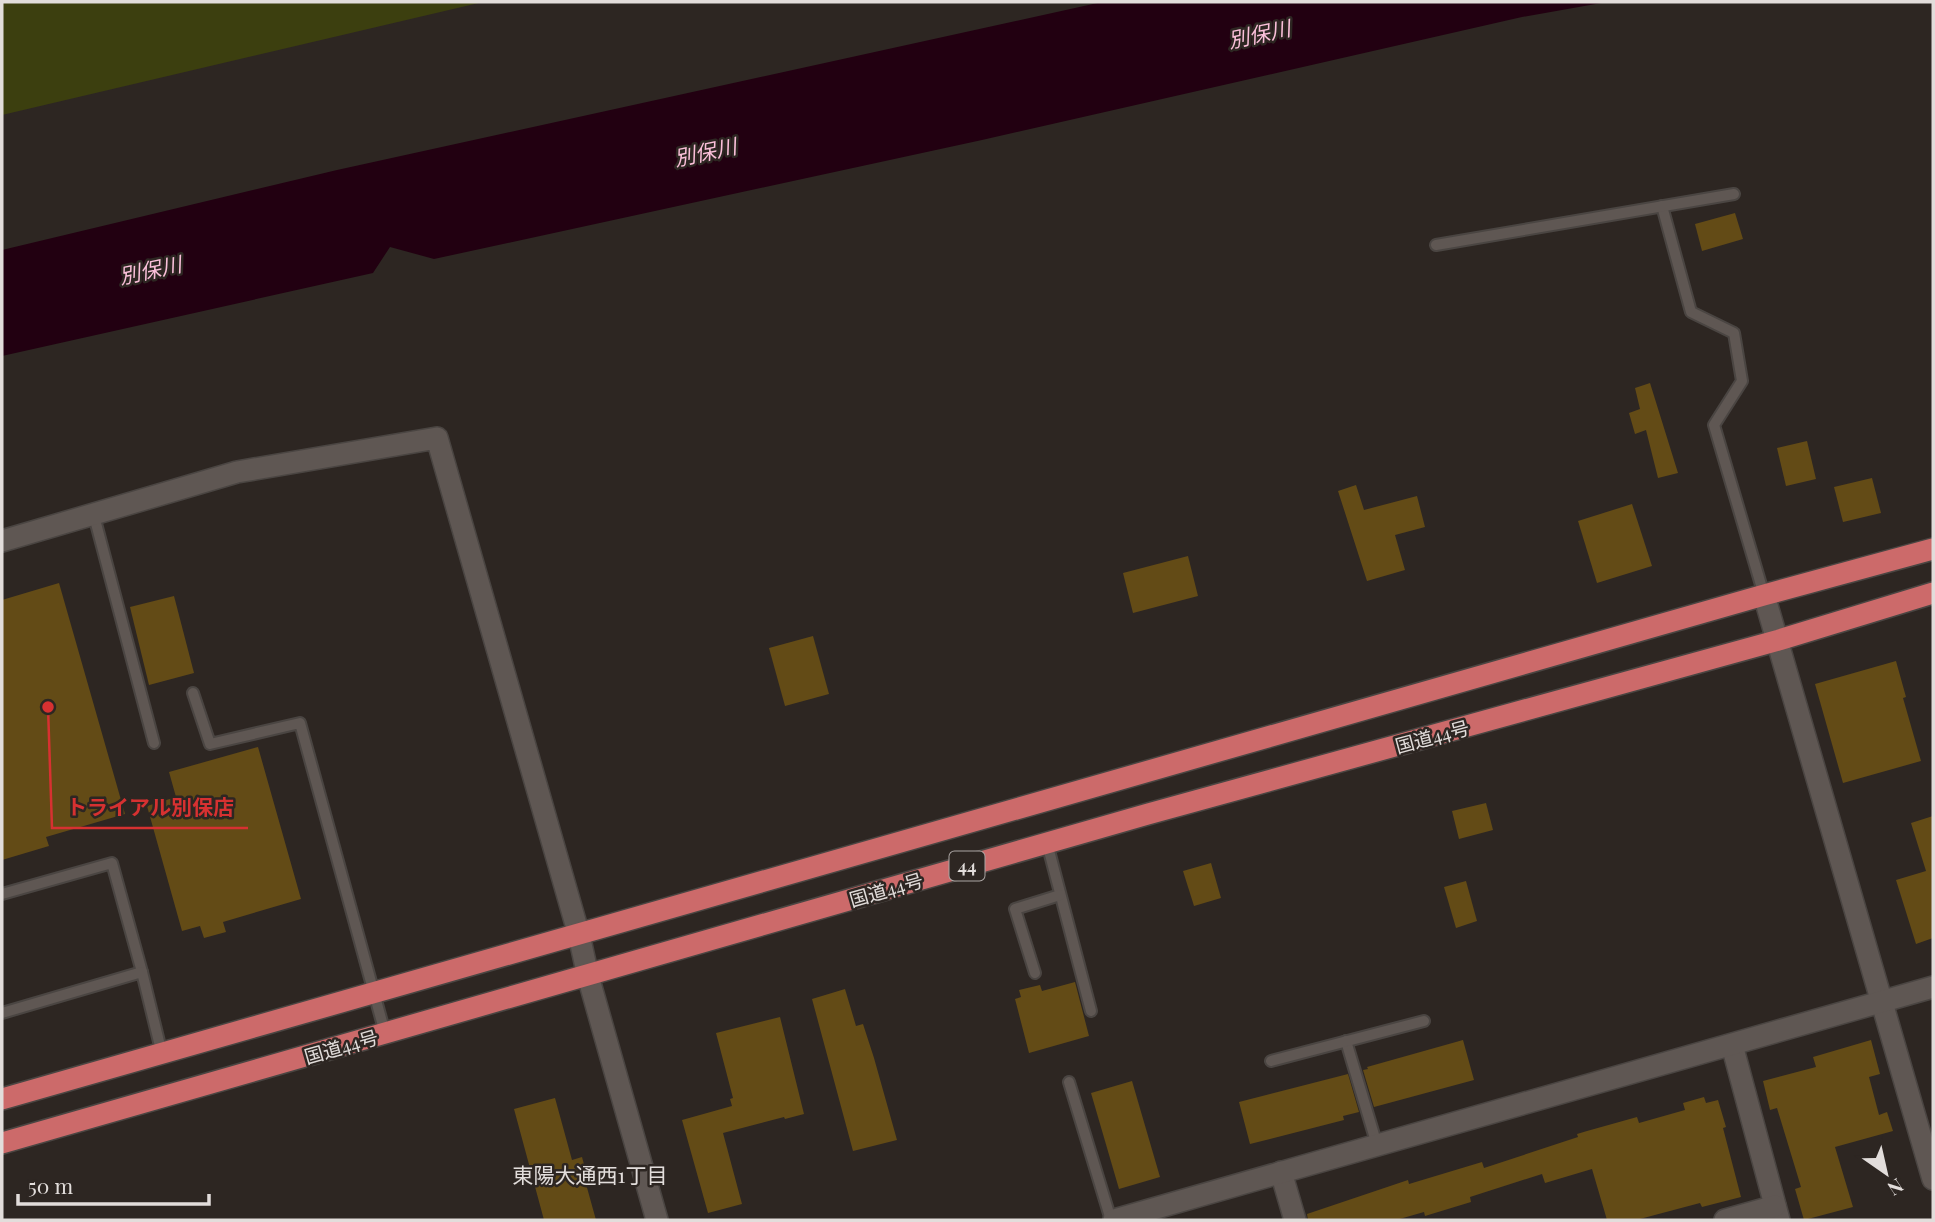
<svg xmlns="http://www.w3.org/2000/svg" width="1935" height="1222" viewBox="0 0 1935 1222" font-family="'Playfair Display','Noto Sans JP',serif">
	<style>
		.green { fill: #3c3f0f }
		.water { fill: #201 }
		.building { fill: #634b16 }
		.lines { fill: none; stroke-linecap: round; stroke-linejoin: round }
		.service-casing { stroke: #4a4542; stroke-width: 14 }
		.minor-casing { stroke: #4a4542; stroke-width: 24 }
		.tertiary-casing { stroke: #4a4542; stroke-width: 24 }
		.trunk-casing { stroke: #4a4542; stroke-width: 24 }
		.service { stroke: #5f5753; stroke-width: 10 }
		.minor { stroke: #5f5753; stroke-width: 21 }
		.tertiary { stroke: #5f5753; stroke-width: 21 }
		.trunk { stroke: #cc6a6a; stroke-width: 21 }
		.labels { text-anchor: middle; dominant-baseline: central; stroke-width: 5; stroke-linejoin: round; paint-order: stroke }
		.shield { fill: #2d2622; stroke: #aca6a4; stroke-width: 2 }
		.shield-label { font-size: 18px; font-weight: bold; fill: #e2dddb }
		.street-label { font-size: 19px; fill: #e2dddb; stroke: #2d2622 }
		.water-label { font-size: 21px; font-style: italic; fill: #fabfd9; stroke: #2d2622 }
		.neighbourhood-label { font-size: 21px; fill: #e2dddb; stroke: #2d2622 }
		.leader { fill: none; stroke: #d73131; stroke-width: 2.5 }
		.callout-dot { fill: #d73131; stroke: #2d2622; stroke-width: 2.5 }
		.callout-label { font-size: 21px; text-anchor: middle; font-weight: bold; fill: #d73131; stroke: #2d2622; stroke-width: 5; stroke-linejoin: round; paint-order: stroke }
	</style>
	<rect width="100%" height="100%" fill="#2d2622"/>
	<path class="green" d="M2 2H483L2 115Z"/>
	<path class="water" d="M1102 2H1607L1522 17 982 140 434 259 390 247 373 273 2 356V250L337 170Z"/>
	<g class="building">
		<path d="M1735 213 1743 239 1702 251 1695 224Z"/>
		<path d="M1650 383 1678 473 1658 478 1646 430 1635 434 1629 413 1640 409 1635 388Z"/>
		<path d="M1807 441 1816 479 1786 486 1777 448Z"/>
		<path d="M1872 478 1881 513 1843 522 1834 487Z"/>
		<path d="M1356 485 1364 510 1417 496 1425 527 1395 535 1405 570 1367 581 1338 491Z"/>
		<path d="M1632 504 1652 566 1597 583 1578 521Z"/>
		<path d="M1188 556 1198 596 1133 613 1123 573Z"/>
		<path d="M59 583 125 814 46 837 49 846 2 860V600Z"/>
		<path d="M174 596 194 673 149 685 130 607Z"/>
		<path d="M813 636 829 694 785 706 769 648Z"/>
		<path d="M1896 661 1906 697 1903 698 1921 761 1843 783 1815 684Z"/>
		<path d="M258 747 301 899 223 922 226 932 204 938 200 926 182 931 147 806 176 797 169 772Z"/>
		<path d="M1486 803 1493 830 1459 839 1452 811Z"/>
		<path d="M1933 816V938L1916 944 1896 880 1926 871 1911 823Z"/>
		<path d="M1211 863 1221 898 1194 906 1183 871Z"/>
		<path d="M1466 881 1477 921 1456 928 1444 887Z"/>
		<path d="M1075 982 1089 1036 1029 1053 1015 999 1021 997 1019 990 1040 985 1042 991Z"/>
		<path d="M845 989 856 1026 863 1024 874 1058 897 1140 853 1151 812 999Z"/>
		<path d="M780 1017 804 1114 785 1119 784 1117 723 1133 742 1204 708 1213 682 1120 732 1106 730 1099 733 1098 716 1033Z"/>
		<path d="M1463 1040 1474 1080 1374 1107 1363 1070 1368 1069 1367 1067Z"/>
		<path d="M1871 1040 1880 1074 1869 1077 1879 1115 1887 1112 1893 1131 1835 1147 1853 1207 1804 1220 1795 1189 1801 1187 1777 1108 1770 1110 1763 1081 1816 1067 1813 1057Z"/>
		<path d="M1348 1074 1359 1112 1343 1116 1344 1120 1250 1144 1239 1102Z"/>
		<path d="M1132 1081 1160 1177 1119 1189 1091 1093Z"/>
		<path d="M1704 1097 1706 1103 1718 1100 1726 1127 1723 1128 1741 1197 1702 1207 1700 1203 1636 1220H1607L1592 1169 1545 1183 1542 1174 1470 1197 1471 1202 1425 1216 1424 1212 1396 1220H1308L1307 1214 1408 1180 1409 1184 1482 1162 1484 1168 1578 1137 1577 1134 1587 1131 1637 1117 1639 1123 1685 1110 1683 1103Z"/>
		<path d="M555 1098 572 1160 582 1157 589 1183 586 1184 596 1220H544L514 1109Z"/>
	</g>
	<g class="lines">
		<defs>
			<g id="service">
				<path d="M1662 206 1691 312 1734 333 1742 381 1714 425 1764 595"/>
				<path d="M1436 245 1734 194"/>
				<path d="M93 512 154 743"/>
				<path d="M193 693 210 744 300 723 385 1033"/>
				<path d="M1047 843 1091 1011"/>
				<path d="M2 894 112 863 142 972"/>
				<path d="M1035 973 1015 909 1060 895"/>
				<path d="M2 1013 142 972 162 1054"/>
				<path d="M1346 1041 1377 1145"/>
				<path d="M1271 1061 1424 1021"/>
				<path d="M1069 1082 1111 1220"/>
			</g>
			<g id="minor">
				<path d="M2 541 237 472 437 438 579 935"/>
				<path d="M1764 595 1933 1179"/>
				<path d="M1732 1045 1779 1220"/>
				<path d="M1281 1172 1295 1220"/>
				<path d="M1114 1220 1933 987"/>
				<path d="M1725 1220 1775 1206"/>
			</g>
			<path id="tertiary" d="M579 935 588 976 657 1220"/>
			<g id="trunk">
				<path d="M2 1099 1764 595 1933 549"/>
				<path d="M2 1143 1148 814 1779 640 1933 593"/>
			</g>
		</defs>
		<use href="#service" class="service-casing"/>
		<use href="#minor" class="minor-casing"/>
		<use href="#tertiary" class="tertiary-casing"/>
		<use href="#trunk" class="trunk-casing"/>
		<use href="#service" class="service"/>
		<use href="#minor" class="minor"/>
		<use href="#tertiary" class="tertiary"/>
		<use href="#trunk" class="trunk"/>
	</g>
	<g class="labels">
		<rect class="shield" x="949.5" y="851.5" width="35" height="29" rx="5"/>
		<g class="shield-label">
			<text x="967" y="866">44</text>
		</g>
		<g class="street-label">
			<text transform="translate(1432 736) rotate(-15)">国道44号</text>
			<text transform="translate(886 889) rotate(-16)">国道44号</text>
			<text transform="translate(341 1046) rotate(-16)">国道44号</text>
		</g>
		<g class="water-label">
			<text transform="translate(1259 33) rotate(-12)">別保川</text>
			<text transform="translate(705 151) rotate(-12)">別保川</text>
			<text transform="translate(150 269) rotate(-12)">別保川</text>
		</g>
		<g class="neighbourhood-label">
			<text x="590" y="1174">東陽大通西1丁目</text>
		</g>
	</g>
	<path class="leader" d="M48 707L52 828H248"/>
	<circle class="callout-dot" cx="48" cy="707" r="7"/>
	<g class="callout-label">
		<text x="150" y="815">トライアル別保店</text>
	</g>
	<rect width="1935" height="1222" fill="none" stroke="#e2dddb" stroke-width="7"/>
	<g transform="translate(1886 1173) rotate(146)" stroke="#2d2622" stroke-width="5" paint-order="stroke">
	<path d="M0-5L12 26L0 18L-12 26Z" fill="#e2dddb"/>
	<text y="-10" font-size="19" font-weight="bold" text-anchor="middle" fill="#e2dddb">N</text>
	</g>
	<path d="M18 1194v10h191v-10" fill="none" stroke="#e2dddb" stroke-width="3.5"/>
	<text x="28" y="1194" font-size="21" fill="#e2dddb" stroke="#2d2622" stroke-width="5" paint-order="stroke">50 m</text>
</svg>
